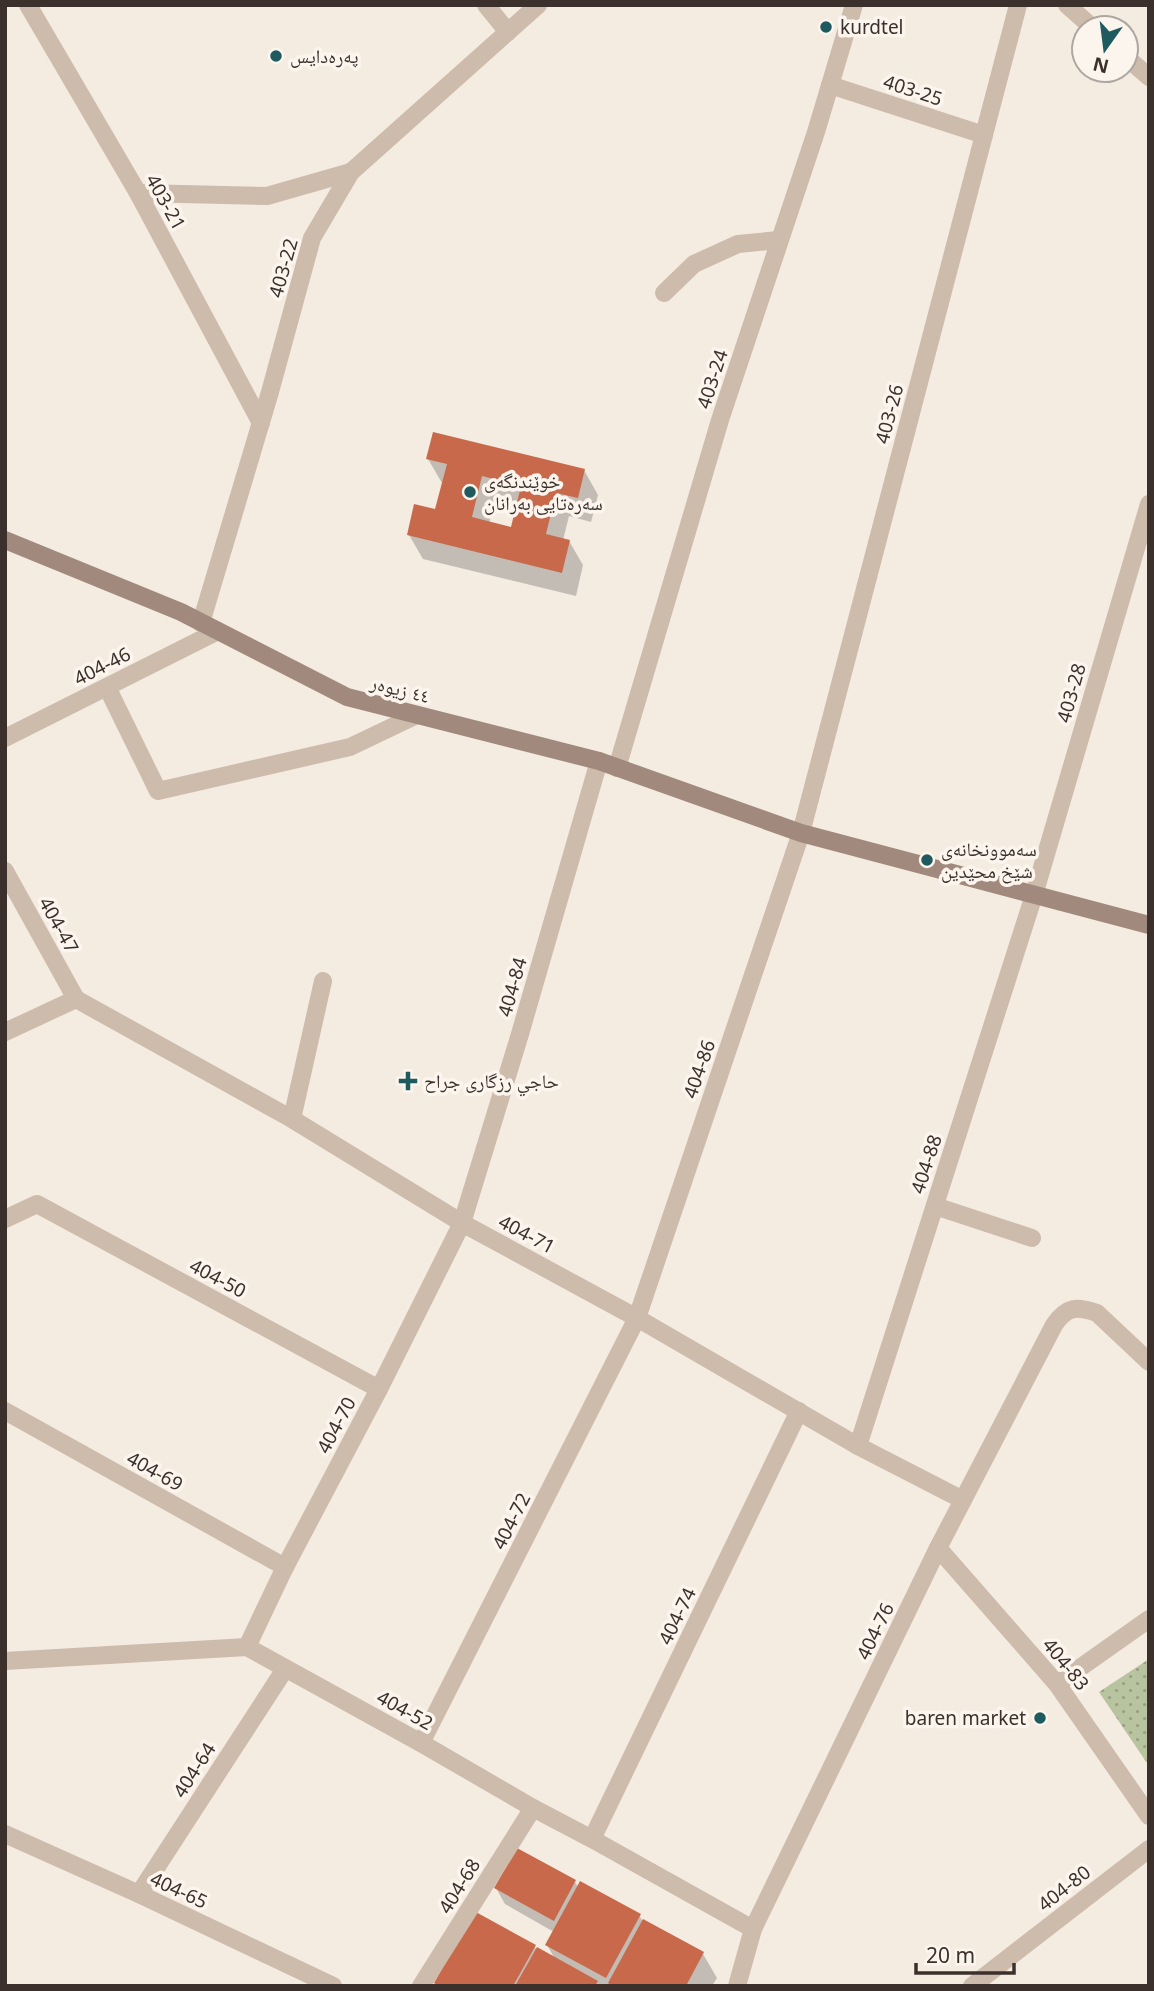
<svg xmlns="http://www.w3.org/2000/svg" width="1154" height="1991" viewBox="0 0 1154 1991" font-family="'Noto Sans','Noto Naskh Arabic',sans-serif">
	<style>
		.park { fill: url(#park-dots) }
		.shadow { fill: #0003; fill-rule: evenodd }
		.building { fill: #c8694b; fill-rule: evenodd }
		.lines { fill: none; stroke-linecap: round; stroke-linejoin: round }
		.lane { stroke: #cdbbac; stroke-width: 18 }
		.street { stroke: #cdbbac; stroke-width: 18 }
		.secondary { stroke: #a18a7d; stroke-width: 18 }
		.poi-dot { fill: #1f5a5e; stroke: #fbf5ee; stroke-width: 2.5 }
		.labels { text-anchor: middle; dominant-baseline: central; stroke-width: 7; stroke-linejoin: round; paint-order: stroke }
		.poi-label { font-size: 19px; fill: #3b302b; stroke: #fbf5ee; text-anchor: start }
		.street-label { font-size: 19px; fill: #3b302b; stroke: #fbf5ee }
	</style>
	<defs>
		<pattern id="park-dots" width="8" height="8" patternUnits="userSpaceOnUse" patternTransform="scale(1.75)"><rect width="8" height="8" fill="#b8c4a0"/><path d="M2 2h.1M6 6h.1" fill="none" stroke="#97a083" stroke-width="1.8" stroke-linecap="round"/></pattern>
	</defs>
	<rect width="100%" height="100%" fill="#f4ebe1"/>
	<path class="park" d="M1149 1659V1766L1099 1692Z"/>
	<g class="shadow">
		<path d="M428 459 584 470 598 495 591 522 569 516 563 540 569 541 583 565 576 596 423 559 409 535 437 512 442 483ZM495 499 518 505 512 529 489 524Z"/>
		<path d="M575 1882 578 1887 639 1915 642 1920 703 1954 717 1978 712 1986H437L436 1983 534 1946 537 1950 555 1959 547 1945 554 1932 505 1904 496 1888Z"/>
	</g>
	<g class="building">
		<path d="M433 432 585 469 578 498 556 493 546 534 570 540 562 573 407 535 414 504 435 509 447 464 426 459ZM482 476 521 486 511 527 472 517Z"/>
		<path d="M517 1848 576 1880 554 1921 494 1888Z"/>
		<path d="M580 1881 641 1914 606 1978 545 1945Z"/>
		<path d="M474 1911 536 1945 513 1986H438L434 1983Z"/>
		<path d="M643 1919 704 1952 686 1986H613L608 1983Z"/>
		<path d="M537 1947 598 1981 595 1986H515Z"/>
	</g>
	<g class="lines">
		<g class="lane">
			<path d="M486 5 508 32"/>
			<path d="M664 293 694 264 738 244 779 240"/>
		</g>
		<g class="street">
			<path d="M28 5 138 193 261 423"/>
			<path d="M1067 5 1093 28"/>
			<path d="M1126 57 1149 77"/>
			<path d="M830 85 984 135"/>
			<path d="M138 193 267 196 351 172"/>
			<path d="M201 623 270 392 312 238 351 172 538 5"/>
			<path d="M107 687 158 791 350 747 417 715"/>
			<path d="M5 738 218 631"/>
			<path d="M617 768 720 420 816 132 854 5"/>
			<path d="M5 871 76 999"/>
			<path d="M76 999 292 1119 462 1223 637 1318 858 1446 963 1500"/>
			<path d="M5 1032 76 999"/>
			<path d="M292 1119 323 981"/>
			<path d="M935 1206 1032 1238"/>
			<path d="M5 1219 37 1204 379 1389"/>
			<path d="M5 1411 285 1567"/>
			<path d="M858 1446 1034 895 1149 504"/>
			<path d="M938 1548 1057 1684 1149 1816"/>
			<path d="M247 1647 285 1567 379 1389 462 1223 520 1034 599 761"/>
			<path d="M5 1661 247 1647 421 1743 533 1808 592 1839 753 1929"/>
			<path d="M1057 1684 1149 1619"/>
			<path d="M421 1743 637 1318 801 833 1018 5"/>
			<path d="M5 1834 139 1894 333 1986"/>
			<path d="M592 1839 799 1411"/>
			<path d="M139 1894 285 1669"/>
			<path d="M421 1986 533 1808"/>
			<path d="M737 1986 753 1929 938 1548 1054 1325C1067 1306 1077 1306 1097 1313L1149 1362"/>
			<path d="M972 1986 1149 1849"/>
		</g>
		<path class="secondary" d="M5 540 181 612 347 697 599 761 801 833 1149 925"/>
	</g>
	<g class="poi-dot">
		<circle cx="826" cy="27" r="7"/>
		<circle cx="276" cy="56" r="7"/>
		<circle cx="470" cy="492" r="7"/>
		<circle cx="927" cy="860" r="7"/>
		<path d="M404.5 1070.5h7v7h7v7h-7v7h-7v-7h-7v-7h7z"/>
		<circle cx="1040" cy="1718" r="7"/>
	</g>
	<g class="labels">
		<g class="poi-label">
			<text x="840" y="27">kurdtel</text>
			<text x="290" y="56">پەرەدایس</text>
			<text x="484" y="481">خوێندنگەی<tspan x="484" dy="22">سەرەتایی بەرانان</tspan></text>
			<text x="941" y="849">سەموونخانەی<tspan x="941" dy="22">شێخ محێدین</tspan></text>
			<text x="424" y="1081">حاجي رزگارى جراح</text>
			<text x="1026" y="1718" text-anchor="end">baren market</text>
		</g>
		<g class="street-label">
			<text transform="translate(913 90) rotate(18)">403-25</text>
			<text transform="translate(166 202) rotate(61)">403-21</text>
			<text transform="translate(283 268) rotate(-74)">403-22</text>
			<text transform="translate(712 379) rotate(-72)">403-24</text>
			<text transform="translate(889 414) rotate(-75)">403-26</text>
			<text transform="translate(102 666) rotate(-27)">404-46</text>
			<text transform="translate(400 689) rotate(14)">٤٤ زیوەر</text>
			<text transform="translate(1071 693) rotate(-74)">403-28</text>
			<text transform="translate(59 925) rotate(61)">404-47</text>
			<text transform="translate(512 987) rotate(-74)">404-84</text>
			<text transform="translate(699 1069) rotate(-71)">404-86</text>
			<text transform="translate(926 1164) rotate(-72)">404-88</text>
			<text transform="translate(527 1234) rotate(28)">404-71</text>
			<text transform="translate(218 1278) rotate(28)">404-50</text>
			<text transform="translate(336 1425) rotate(-62)">404-70</text>
			<text transform="translate(155 1471) rotate(29)">404-69</text>
			<text transform="translate(511 1521) rotate(-63)">404-72</text>
			<text transform="translate(677 1616) rotate(-64)">404-74</text>
			<text transform="translate(875 1631) rotate(-64)">404-76</text>
			<text transform="translate(1066 1664) rotate(51)">404-83</text>
			<text transform="translate(405 1710) rotate(29)">404-52</text>
			<text transform="translate(194 1770) rotate(-57)">404-64</text>
			<text transform="translate(459 1886) rotate(-58)">404-68</text>
			<text transform="translate(1064 1888) rotate(-38)">404-80</text>
			<text transform="translate(179 1890) rotate(25)">404-65</text>
		</g>
	</g>
	<rect width="1154" height="1991" fill="none" stroke="#3b302b" stroke-width="14"/>
	<g transform="translate(1105 49) rotate(194)"><circle r="33" fill="#fbf5ee" stroke="#aea6a0" stroke-width="2"/>
	<path d="M0-5L12 26L0 18L-12 26Z" fill="#1f5a5e"/>
	<text y="-10" font-size="19" font-weight="bold" text-anchor="middle" fill="#3b302b">N</text>
	</g>
	<path d="M916 1963v10h98v-10" fill="none" stroke="#3b302b" stroke-width="3.5"/>
	<text x="926" y="1963" font-size="21" fill="#3b302b" stroke="#fbf5ee" stroke-width="5" paint-order="stroke">20 m</text>
</svg>
